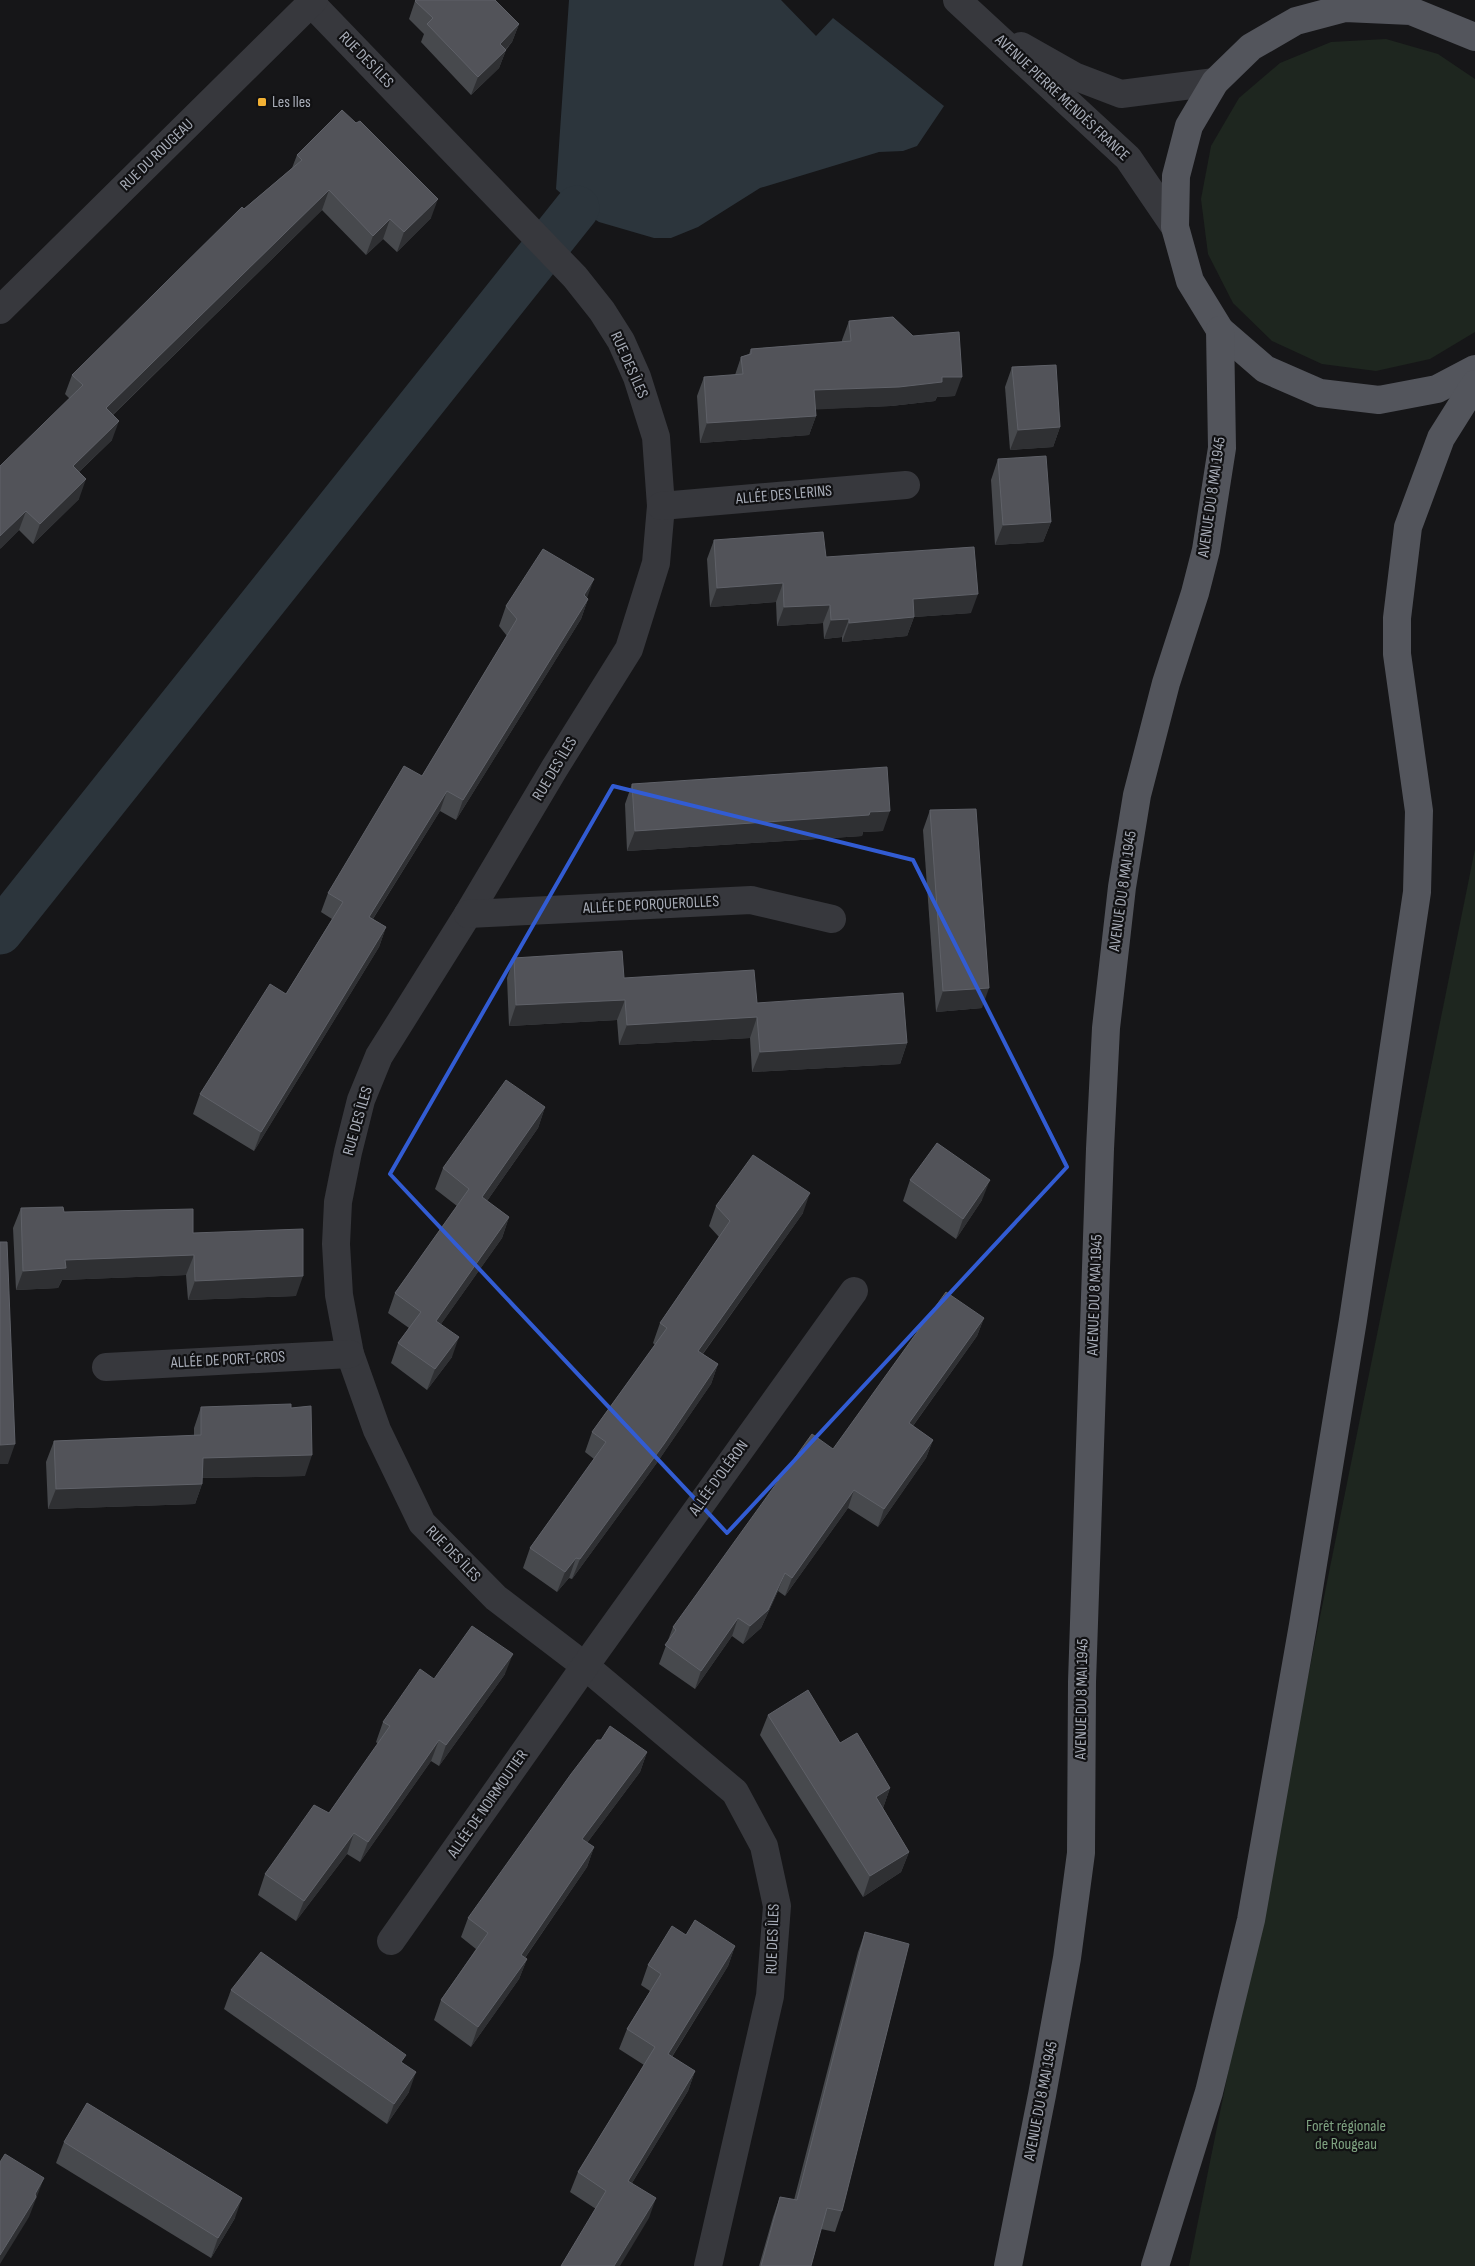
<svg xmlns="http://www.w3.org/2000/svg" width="1475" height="2266" viewBox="0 0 1475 2266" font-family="'Sofia Sans Condensed',sans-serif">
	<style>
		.green { fill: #1e261f }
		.water { fill: #2c353c }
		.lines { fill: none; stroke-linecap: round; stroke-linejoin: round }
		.canal { stroke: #2c353c; stroke-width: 45 }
		.street { stroke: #37383d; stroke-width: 28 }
		.primary { stroke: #53555c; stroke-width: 28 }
		.wall { fill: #47494d }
		.shaded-wall { fill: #2f3033 }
		.building { fill: #525359; stroke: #5f6168 }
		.marked { fill: none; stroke: #325cd3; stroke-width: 4; stroke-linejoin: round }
		.poi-dot { fill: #f2b134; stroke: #111113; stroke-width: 2 }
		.labels { text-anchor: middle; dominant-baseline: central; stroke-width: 4.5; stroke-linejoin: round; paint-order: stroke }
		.street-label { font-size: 16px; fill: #a8adb8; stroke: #111113 }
		.poi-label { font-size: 16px; fill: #a8adb8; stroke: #111113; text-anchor: start }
		.park-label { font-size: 16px; fill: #7fa381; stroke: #111113 }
	</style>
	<rect width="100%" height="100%" fill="#161618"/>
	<g class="green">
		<path d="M1386 39 1438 54 1475 79V332L1430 359 1376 371 1322 364 1272 341 1233 303 1208 254 1201 199 1211 146 1239 98 1280 63 1331 42Z"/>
		<path d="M1475 849V2266H1189Z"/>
	</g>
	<path class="water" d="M569 0H781L816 36 833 18 944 106 917 146 903 151 879 152 760 188 698 227 671 238H654L599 222 577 208 556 189Z"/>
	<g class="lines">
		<path class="canal" d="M0 932 577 208"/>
		<g class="street">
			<path d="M957 0 1128 158 1175 227"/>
			<path d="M311 3 575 277 602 311 621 341 637 377 656 437 661 506 656 563 629 649 554 769 468 914 379 1056 361 1100 348 1152 338 1202 336 1244 339 1295 350 1354 377 1430 422 1523 496 1598 585 1666 735 1792 764 1846 777 1906 770 1996 708 2266"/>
			<path d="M1021 46 1074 76 1121 94 1215 82"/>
			<path d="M0 310 314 0"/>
			<path d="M661 506 906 485"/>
			<path d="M468 914 751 900 832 919"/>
			<path d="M106 1367 350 1354"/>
			<path d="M391 1941 585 1666 854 1291"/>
		</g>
		<g class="primary">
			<path d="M1475 37 1411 11 1345 8 1296 21 1251 47 1215 82 1189 126 1176 176 1175 227 1190 281 1220 330 1265 369 1320 393 1379 400 1437 389 1475 369"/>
			<path d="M1008 2266 1042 2095 1067 1958 1081 1853 1082 1682 1100 1149 1106 1028 1122 887 1137 795 1166 683 1195 593 1206 550 1222 448 1220 330"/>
			<path d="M1155 2266 1209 2092 1251 1920 1303 1625 1353 1320 1417 892 1419 811 1397 654V618L1408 527 1441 438 1475 384"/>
		</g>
	</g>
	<g class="wall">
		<path d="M415 1 519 24 512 42 506 50 499 68 471 95 421 42 424 34 409 19Z"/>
		<path d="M297 155 431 218 397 252 383 239 366 255 322 210 113 415 112 440 79 472V499L33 544 19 530 0 549 70 399 65 394 72 375 244 209 292 168Z"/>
		<path d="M849 321 955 396 937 397 935 401 891 406 815 409 816 416 809 435 700 443 697 396 704 377 735 375 741 357 749 354 751 349 842 342V340Z"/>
		<path d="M1012 367 1060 427 1053 447 1010 450 1005 387Z"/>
		<path d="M998 459 1051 522 1043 542 995 545 991 480Z"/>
		<path d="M714 540 826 557 971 613 914 617 907 636 842 642V637L824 639 823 623 777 626 776 602 710 607 707 559Z"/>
		<path d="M588 599 581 619 456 820 440 811 373 919 386 927 379 947 254 1151 193 1114 200 1094 286 994 332 919 321 912 328 893 422 776 507 636 499 626 506 606Z"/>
		<path d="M632 784 883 831 863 832 862 836 627 851 625 804Z"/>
		<path d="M930 810 982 1008 936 1012 923 830Z"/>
		<path d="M514 958 757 1003 907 1043 900 1064 752 1072 750 1038 619 1045 617 1020 509 1026 507 978Z"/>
		<path d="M545 1107 538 1128 487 1201 509 1217 502 1238 441 1324 452 1357 427 1390 391 1363 398 1343 409 1328 388 1313 395 1293 457 1206 435 1189 443 1168Z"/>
		<path d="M910 1180 982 1200 956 1239 903 1201Z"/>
		<path d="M716 1206 803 1213 703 1354 718 1364 711 1384 656 1464 572 1579 569 1578 557 1592 523 1568 530 1548 594 1459 585 1452 592 1432 655 1345 653 1343 660 1323 719 1237 709 1226Z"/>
		<path d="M21 1208 64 1212 193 1233 296 1296 188 1300 186 1275 62 1280 58 1288 16 1290 13 1228Z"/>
		<path d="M984 1318 977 1336 913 1426 933 1440 926 1458 878 1527 848 1508 785 1596 778 1591 761 1628 743 1644 732 1636 695 1689 659 1664 673 1627 833 1449Z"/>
		<path d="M201 1407 291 1408 305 1476 202 1478V1484L195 1504 48 1509 46 1462 54 1441 194 1436V1428Z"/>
		<path d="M505 1674 439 1766 431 1761 360 1862 347 1854 296 1921 258 1895 265 1874 329 1813 378 1744 376 1742 383 1722 434 1679Z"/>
		<path d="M768 1715 840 1743 890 1788 883 1808 909 1852 901 1872 863 1897 760 1735Z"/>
		<path d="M647 1752 640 1772 587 1843 594 1847 587 1867 525 1958 527 1959 519 1979 471 2047 434 2020 441 2000 476 1949 461 1937 468 1918Z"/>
		<path d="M865 1932 842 2211 835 2232 821 2229 811 2266H759L773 2217 780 2197 794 2200 858 1952Z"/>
		<path d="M686 1935 735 1946 728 1966 672 2057 695 2071 688 2091 632 2183 649 2218 596 2209 570 2192 578 2172 644 2065 619 2049 627 2029 650 1991 641 1985 648 1965Z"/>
		<path d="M231 1990 403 2063 409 2092 387 2124 224 2009Z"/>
		<path d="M64 2142 235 2218 211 2258 56 2163Z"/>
	</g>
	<g class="shaded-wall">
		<path d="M519 24 512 42 501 54 506 50 499 68 471 95 478 77 500 44Z"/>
		<path d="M329 190 322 210 99 428 106 408Z"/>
		<path d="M438 199 431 218 397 252 404 232Z"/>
		<path d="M390 219 383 239 366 255 373 236Z"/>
		<path d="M942 377H962L955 396 937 397 935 401 891 406 806 410 814 390Z"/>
		<path d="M816 416 809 435 700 443 707 423Z"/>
		<path d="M119 421 112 440 65 485 73 466Z"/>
		<path d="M1060 427 1053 447 1010 450 1018 430Z"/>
		<path d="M86 479 79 499 33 544 40 524Z"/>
		<path d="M26 511 19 530 0 549V536Z"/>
		<path d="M1051 522 1043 542 995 545 1003 525Z"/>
		<path d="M594 579 587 598 584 595Z"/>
		<path d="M783 583 776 602 710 607 717 588Z"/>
		<path d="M978 594 971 613 914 617 907 636 842 642 849 623 913 599Z"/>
		<path d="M588 599 581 619 456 820 463 800Z"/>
		<path d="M830 605 823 623 777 626 784 607Z"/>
		<path d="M849 619 842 637 824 639 831 620Z"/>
		<path d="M447 791 440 811 362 936 369 917Z"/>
		<path d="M890 811 883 831 863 832 862 836 627 851 635 831Z"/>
		<path d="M386 927 379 947 254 1151 261 1132Z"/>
		<path d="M989 988 982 1008 936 1012 943 991Z"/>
		<path d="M625 1000 617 1020 509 1026 516 1005Z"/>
		<path d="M757 1017 750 1038 619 1045 627 1025Z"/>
		<path d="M907 1043 900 1064 752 1072 760 1052Z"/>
		<path d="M545 1107 538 1128 475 1218 482 1197Z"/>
		<path d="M990 1180 982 1200 956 1239 963 1219Z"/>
		<path d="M810 1193 803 1213 691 1370 698 1351Z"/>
		<path d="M509 1217 502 1238 429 1341 436 1321Z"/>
		<path d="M194 1255 186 1275 62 1280 58 1288 16 1290 23 1271 65 1260Z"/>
		<path d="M303 1276 296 1296 188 1300 195 1281Z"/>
		<path d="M984 1318 977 1336 902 1441 909 1423Z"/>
		<path d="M459 1337 452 1357 427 1390 435 1369Z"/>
		<path d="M718 1364 711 1384 656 1464 572 1579 580 1559Z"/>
		<path d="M933 1440 926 1458 878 1527 884 1509Z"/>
		<path d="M15 1444 8 1464H0V1445Z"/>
		<path d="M312 1455 305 1476 195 1478 203 1458Z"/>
		<path d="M202 1484 195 1504 48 1509 56 1489Z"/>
		<path d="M854 1490 848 1508 785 1596 792 1578Z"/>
		<path d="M576 1558 569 1578 557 1592 565 1572Z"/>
		<path d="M785 1573 778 1591 761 1628 743 1644 750 1626Z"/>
		<path d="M738 1618 732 1636 695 1689 701 1671Z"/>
		<path d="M513 1654 505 1674 439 1766 446 1745Z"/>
		<path d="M439 1740 431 1761 360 1862 368 1842Z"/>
		<path d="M647 1752 640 1772 575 1859 582 1839Z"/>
		<path d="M890 1788 883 1808 876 1797Z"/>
		<path d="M354 1833 347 1854 296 1921 304 1901Z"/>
		<path d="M594 1847 587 1867 513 1975 521 1955Z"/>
		<path d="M909 1852 901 1872 863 1897 870 1876Z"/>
		<path d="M735 1946 728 1966 661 2074 668 2054Z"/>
		<path d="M527 1959 519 1979 471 2047 478 2027Z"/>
		<path d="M695 2071 688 2091 621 2201 628 2181Z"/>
		<path d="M416 2072 409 2092 387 2124 394 2104Z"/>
		<path d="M44 2178 29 2217 0 2264V2255Z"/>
		<path d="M242 2198 235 2218 211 2258 218 2238Z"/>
		<path d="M656 2198 649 2218 620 2266H614Z"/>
	</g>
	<g class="building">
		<path d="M416 0H495L519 24 500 44 506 50 478 77 427 24 433 18 415 1Z"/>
		<path d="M342 110 356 123 360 121 438 199 404 232 390 219 373 236 329 190 106 408 119 421 73 466 86 479 40 524 26 511 0 536V466L83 385 72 375 242 207 244 209 302 160 297 155Z"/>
		<path d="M893 317 913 336 959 332 962 377H942V382L899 387 814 390 816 416 707 423 704 377 743 374 741 357 751 354V349L851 341 849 321Z"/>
		<path d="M1056 365 1060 427 1018 430 1012 367Z"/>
		<path d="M1046 456 1051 522 1003 525 998 459Z"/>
		<path d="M823 532 826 557 974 547 978 594 913 599 914 617 849 623V619L831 620 830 605 784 607 783 583 717 588 714 540Z"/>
		<path d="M543 549 594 579 584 595 588 599 463 800 447 791 369 917 386 927 261 1132 200 1094 270 984 286 994 343 902 328 893 404 766 422 776 517 619 506 606Z"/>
		<path d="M887 767 890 811 870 812 869 815 635 831 632 784Z"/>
		<path d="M976 809 989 988 943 991 930 810Z"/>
		<path d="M622 951 624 978 754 970 757 1003 903 993 907 1043 760 1052 757 1017 627 1025 625 1000 516 1005 514 958Z"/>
		<path d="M506 1080 545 1107 482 1197 509 1217 436 1321 459 1337 435 1369 398 1343 421 1312 395 1293 469 1189 443 1168Z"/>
		<path d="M937 1143 990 1180 963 1219 910 1180Z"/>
		<path d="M753 1155 810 1193 698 1351 718 1364 664 1444 580 1559 576 1558 565 1572 530 1548 606 1442 592 1432 667 1328 660 1323 730 1221 716 1206Z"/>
		<path d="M63 1207 64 1212 193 1209V1233L303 1229V1276L195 1281 194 1255 65 1260 66 1268 23 1271 21 1208Z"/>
		<path d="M0 1242H7L15 1444 0 1445Z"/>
		<path d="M946 1292 984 1318 909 1423 933 1440 884 1509 854 1490 792 1578 785 1573 768 1610 750 1626 738 1618 701 1671 665 1645 676 1630 673 1627 812 1434 833 1449Z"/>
		<path d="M291 1404V1408L311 1406 312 1455 203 1458 202 1484 56 1489 54 1441 201 1435V1407Z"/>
		<path d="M472 1626 513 1654 446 1745 439 1740 368 1842 354 1833 304 1901 265 1874 314 1805 329 1813 390 1726 383 1722 420 1669 434 1679Z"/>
		<path d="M808 1690 840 1743 857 1733 890 1788 876 1797 909 1852 870 1876 768 1715Z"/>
		<path d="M610 1726 647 1752 582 1839 594 1847 521 1955 527 1959 478 2027 441 2000 488 1933 468 1918 571 1774 597 1740H601Z"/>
		<path d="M695 1920 735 1946 668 2054 695 2071 628 2181 656 2198 614 2266H561L606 2191 578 2172 655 2047 627 2029 661 1974 648 1965 672 1926 686 1935Z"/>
		<path d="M865 1932 909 1944 842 2211 827 2208 811 2266H761L780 2197 797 2200Z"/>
		<path d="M261 1952 406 2055 401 2062 416 2072 394 2104 231 1990Z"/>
		<path d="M87 2103 242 2198 218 2238 64 2142Z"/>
		<path d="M5 2154 44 2178 35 2194 36 2197 0 2255V2162Z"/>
	</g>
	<path class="marked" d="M613 786 913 860 1067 1167 727 1533 390 1174Z"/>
	<rect class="poi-dot" x="257" y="97" width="10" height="10" rx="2.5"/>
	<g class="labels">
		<g class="street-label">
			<text transform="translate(366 60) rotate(46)">RUE DES ÎLES</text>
			<text transform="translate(1062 98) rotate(43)">AVENUE PIERRE MENDÈS FRANCE</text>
			<text transform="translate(157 155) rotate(-44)">RUE DU ROUGEAU</text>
			<text transform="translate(629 365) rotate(66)">RUE DES ÎLES</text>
			<text transform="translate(784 495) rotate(-5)">ALLÉE DES LERINS</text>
			<text transform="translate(1212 497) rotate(-82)">AVENUE DU 8 MAI 1945</text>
			<text transform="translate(555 769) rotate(-59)">RUE DES ÎLES</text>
			<text transform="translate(1123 891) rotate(-82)">AVENUE DU 8 MAI 1945</text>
			<text transform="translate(651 905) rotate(-3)">ALLÉE DE PORQUEROLLES</text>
			<text transform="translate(358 1121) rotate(-74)">RUE DES ÎLES</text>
			<text transform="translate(1095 1295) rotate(-88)">AVENUE DU 8 MAI 1945</text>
			<text transform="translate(228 1360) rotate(-3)">ALLÉE DE PORT-CROS</text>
			<text transform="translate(719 1478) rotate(-54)">ALLÉE D'OLÉRON</text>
			<text transform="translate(453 1554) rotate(46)">RUE DES ÎLES</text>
			<text transform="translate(1082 1699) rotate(-89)">AVENUE DU 8 MAI 1945</text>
			<text transform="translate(488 1804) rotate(-55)">ALLÉE DE NOIRMOUTIER</text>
			<text transform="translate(773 1939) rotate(-88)">RUE DES ÎLES</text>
			<text transform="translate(1041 2101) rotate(-79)">AVENUE DU 8 MAI 1945</text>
		</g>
		<g class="poi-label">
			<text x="272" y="102">Les Iles</text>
		</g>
		<g class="park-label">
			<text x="1346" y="2126">Forêt régionale<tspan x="1346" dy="18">de Rougeau</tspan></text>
		</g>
	</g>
</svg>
